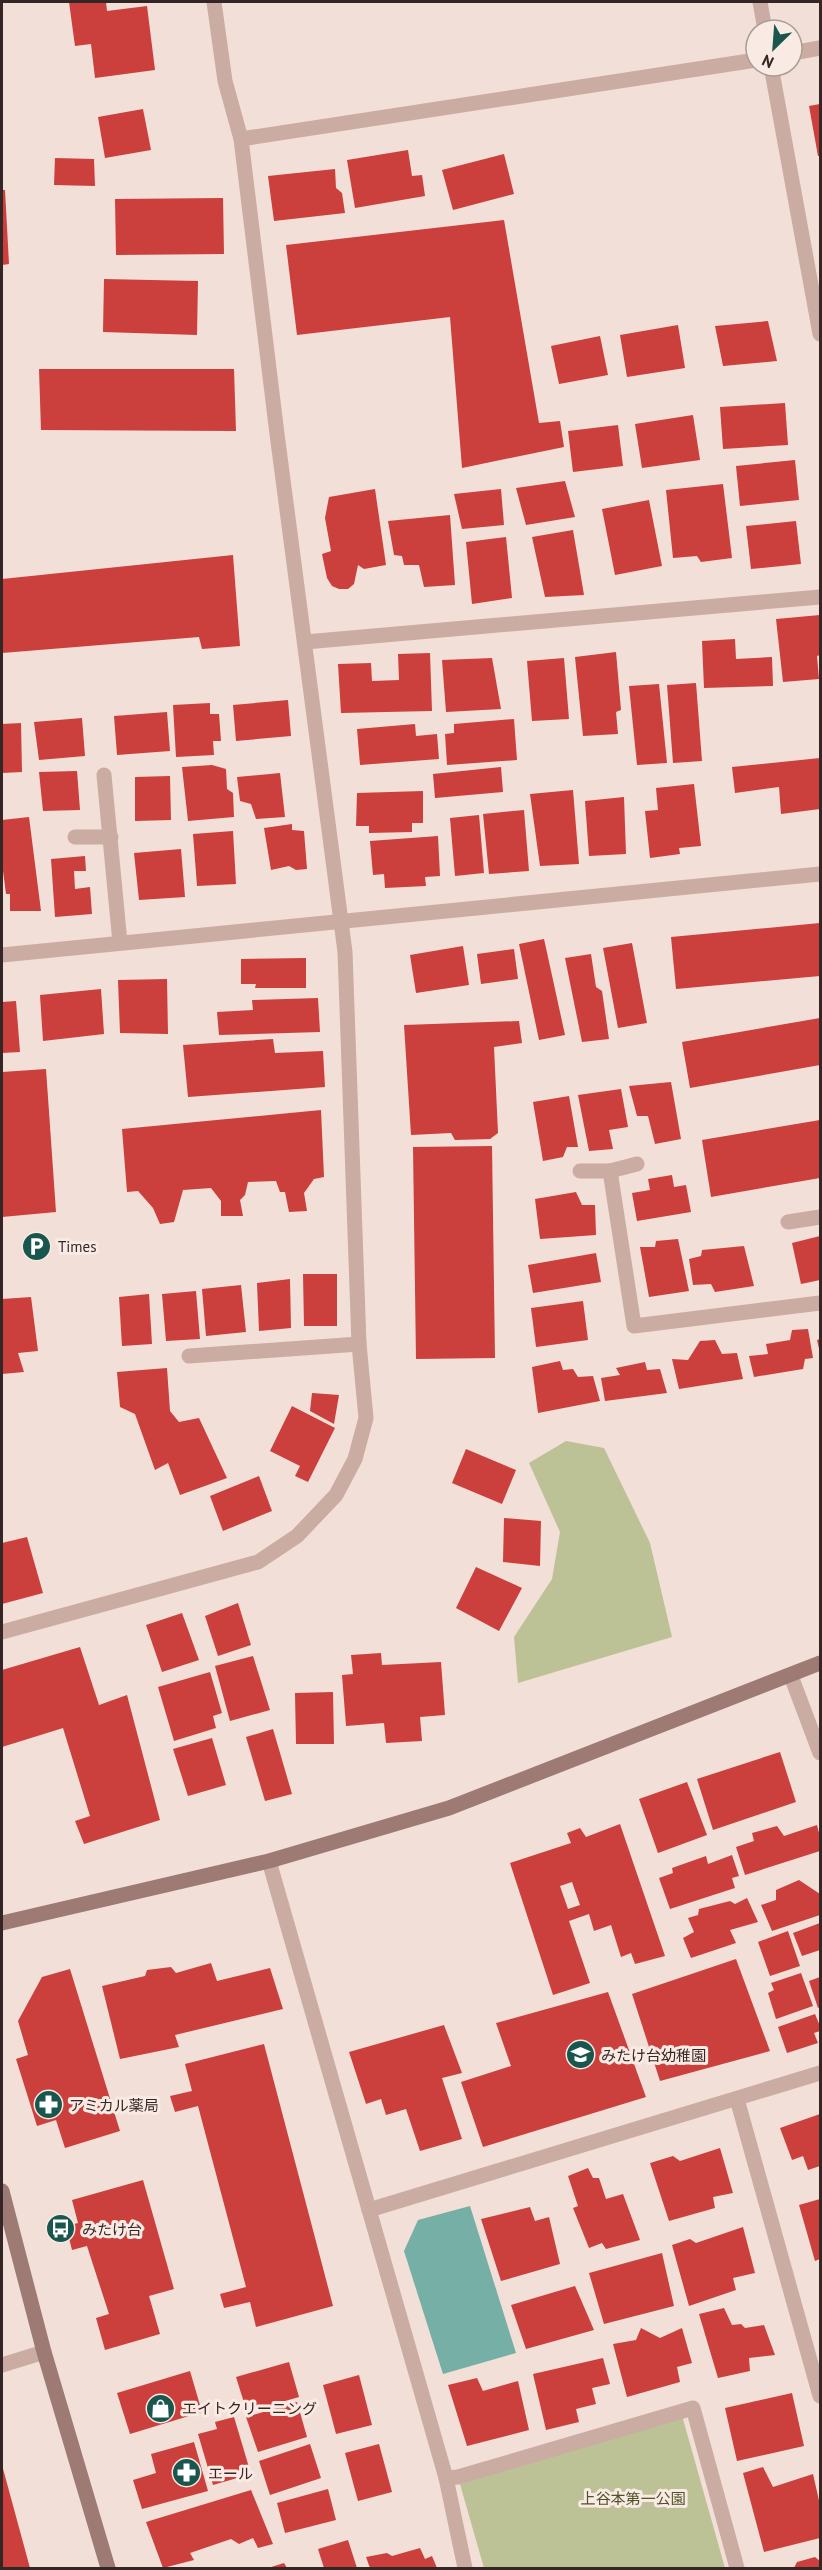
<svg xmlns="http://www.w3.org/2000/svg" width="822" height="2570" viewBox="0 0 822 2570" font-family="'PT Sans','Noto Sans JP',sans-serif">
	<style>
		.green { fill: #bcc196 }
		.water { fill: #75afa5 }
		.building { fill: #cb3f3c; fill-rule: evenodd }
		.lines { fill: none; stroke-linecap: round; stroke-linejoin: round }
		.street { stroke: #caaca2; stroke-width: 15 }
		.secondary { stroke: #9d7a74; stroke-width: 15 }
		.labels { text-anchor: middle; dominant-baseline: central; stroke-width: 6; stroke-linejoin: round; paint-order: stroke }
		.poi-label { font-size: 15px; fill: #342625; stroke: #f9eae3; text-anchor: start }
		.park-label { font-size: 15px; fill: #4d5328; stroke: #f9eae3 }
	</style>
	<rect width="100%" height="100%" fill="#f2dfd7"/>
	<g class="green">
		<path d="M566 1441 604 1448 650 1543 672 1637 518 1683 514 1637 552 1579 560 1532 529 1463Z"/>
		<path d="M681 2412 725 2568H484L458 2477Z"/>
	</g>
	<path class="water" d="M470 2206 516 2353 443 2374 404 2251 418 2220Z"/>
	<g class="building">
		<path d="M69 2H106L107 11 147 6 155 70 95 78 91 44 75 46Z"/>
		<path d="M820 104V156H818L809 106Z"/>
		<path d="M143 109 151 150 105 158 98 117Z"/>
		<path d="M408 150 412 176 422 175 425 196 355 208 347 160Z"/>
		<path d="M504 154 514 194 453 210 442 170Z"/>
		<path d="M55 158 94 159 95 186 54 185Z"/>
		<path d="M335 169 336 188 342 193 345 213 274 221 268 176Z"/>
		<path d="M2 190H5L9 264 2 265Z"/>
		<path d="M223 198 224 254 116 255 115 199Z"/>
		<path d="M504 220 539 423 560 421 564 447 462 468 450 317 297 335 286 245Z"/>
		<path d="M104 279 198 281 197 335 103 332Z"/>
		<path d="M768 321 777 361 723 366 715 326Z"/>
		<path d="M678 325 685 368 627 377 620 335Z"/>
		<path d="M600 336 608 375 559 384 551 346Z"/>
		<path d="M39 369H234L236 431 41 430Z"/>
		<path d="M785 403 788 445 723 449 720 407Z"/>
		<path d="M693 415 700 460 642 468 635 424Z"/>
		<path d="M618 425 623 466 573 472 568 431Z"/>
		<path d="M795 460 799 500 740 506 736 466Z"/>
		<path d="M565 481 575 517 526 525 516 488Z"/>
		<path d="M723 484 732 558 701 562 697 556 673 558 666 490Z"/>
		<path d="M375 489 386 565 364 569 358 565 354 584 348 589H339L332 586 327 578 322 554 331 551 325 518 329 497Z"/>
		<path d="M501 489 504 525 462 529 454 494Z"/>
		<path d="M649 500 662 566 615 575 602 509Z"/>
		<path d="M450 515 455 585 424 587 419 565H404L402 556 394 555 388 521Z"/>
		<path d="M796 521 801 564 751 569 746 526Z"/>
		<path d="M573 530 584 595 545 597 532 537Z"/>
		<path d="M506 537 512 598 472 604 466 542Z"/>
		<path d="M233 555 240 646 202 649 199 637 2 653V579Z"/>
		<path d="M820 615V655L817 656 819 679 783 682 776 619Z"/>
		<path d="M735 639 736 659 772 657 773 686 704 688 702 641Z"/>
		<path d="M616 652 621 710 616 712 618 734 583 736 575 657Z"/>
		<path d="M430 653 432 711 341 713 338 664 371 663 372 681 399 680 398 654Z"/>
		<path d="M492 658 501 709 446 712 442 660Z"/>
		<path d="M564 658 569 719 532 721 527 661Z"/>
		<path d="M696 683 702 761 673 763 667 685Z"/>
		<path d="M659 684 667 763 637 765 629 686Z"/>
		<path d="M288 700 291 736 236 741 233 705Z"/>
		<path d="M210 703V714H219L221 741H213L214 755 176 757 173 705Z"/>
		<path d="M167 712 170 751 117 755 114 716Z"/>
		<path d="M82 718 85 756 39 760 34 722Z"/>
		<path d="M514 719 517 760 447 765 445 734 454 733V724Z"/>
		<path d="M21 723 22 772 2 773V724Z"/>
		<path d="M415 724 416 736 437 734 439 759 360 765 357 729Z"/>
		<path d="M820 758V809L781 814 779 787 735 793 732 767Z"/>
		<path d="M212 765 226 769 227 789 233 793 234 817 188 821 182 767Z"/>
		<path d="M501 767 503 792 435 798 433 774Z"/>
		<path d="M77 771 80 810 43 811 39 772Z"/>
		<path d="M280 773 285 817 256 819 251 804 240 801 237 777Z"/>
		<path d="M170 776 171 820 135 821V777Z"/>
		<path d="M694 784 701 846 679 848 680 854 650 858 645 811 658 810 656 788Z"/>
		<path d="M573 790 579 864 540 866 530 794Z"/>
		<path d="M423 791V823H412V832L369 833V826H356L357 793Z"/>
		<path d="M624 797 626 854 589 856 585 801Z"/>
		<path d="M524 810 529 871 489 874 483 814Z"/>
		<path d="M479 815 484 873 455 876 450 818Z"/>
		<path d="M29 817 41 911H10V894H6L2 863V820Z"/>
		<path d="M292 824V830L304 831 307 869 296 870 289 866 271 870 264 828Z"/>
		<path d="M233 831 236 884 197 886 193 834Z"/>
		<path d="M438 836 440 876 425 877 426 886 385 888 384 874 373 875 370 841Z"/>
		<path d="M181 849 185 897 139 900 134 853Z"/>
		<path d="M85 856 86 871H74L75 889 90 887 92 914 55 917 51 859Z"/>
		<path d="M820 923V976L676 989 671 937Z"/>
		<path d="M544 939 565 1035 539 1040 519 944Z"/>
		<path d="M632 943 647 1023 618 1028 603 948Z"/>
		<path d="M463 946 469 985 416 993 410 955Z"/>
		<path d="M514 949 518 979 481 984 477 954Z"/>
		<path d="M591 954 596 987 602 991 609 1039 582 1042 565 958Z"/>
		<path d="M306 958V988H255L256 984H241V959Z"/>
		<path d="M167 979 168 1034 120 1033 118 980Z"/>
		<path d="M101 989 104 1034 43 1041 40 995Z"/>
		<path d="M318 998 320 1032 219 1035 217 1012 253 1010 252 1000Z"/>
		<path d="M16 1001 20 1052 2 1053V1002Z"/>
		<path d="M820 1018V1065L690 1088 682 1042Z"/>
		<path d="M519 1021 522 1043 494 1047 498 1133 490 1139 455 1140 451 1133 411 1135 404 1025Z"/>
		<path d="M273 1039 275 1053 323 1051 325 1087 188 1097 183 1045Z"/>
		<path d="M46 1069 56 1212 2 1217V1072Z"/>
		<path d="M671 1082 681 1139 655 1144 648 1116H637L629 1086Z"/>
		<path d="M621 1089 628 1127 609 1130 613 1149 589 1151 578 1095Z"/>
		<path d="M569 1096 578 1147H567L563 1157 543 1161 533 1102Z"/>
		<path d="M321 1110 324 1177 314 1179 304 1193 307 1211 289 1212 285 1192H280L276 1181 248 1182 245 1195 240 1200 243 1216H221V1201L211 1188 183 1190 174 1222 160 1224 153 1208 138 1191 127 1192 122 1129Z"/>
		<path d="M820 1120V1178L711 1197 702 1140Z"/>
		<path d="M492 1146 495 1358 416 1359 413 1147Z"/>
		<path d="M672 1175 674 1187 686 1185 691 1212 637 1221 632 1193 650 1190 648 1179Z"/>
		<path d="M576 1192 582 1205H595L596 1235 540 1239 535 1199Z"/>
		<path d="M820 1236V1280L801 1284 792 1243Z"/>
		<path d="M678 1239 689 1291 649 1297 640 1247H655L656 1241Z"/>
		<path d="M744 1246 754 1286 715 1292 711 1284 693 1285 689 1259 701 1256 702 1250Z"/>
		<path d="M596 1253 601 1282 533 1293 528 1265Z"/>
		<path d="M303 1274H337V1326H304Z"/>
		<path d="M290 1279 291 1328 259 1331 257 1283Z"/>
		<path d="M241 1285 246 1332 206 1336 202 1289Z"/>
		<path d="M196 1291 200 1339 166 1341 162 1294Z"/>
		<path d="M149 1294 152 1344 122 1346 119 1297Z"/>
		<path d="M31 1297 38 1351 18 1353 24 1372 2 1374V1299Z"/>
		<path d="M583 1301 588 1340 536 1347 531 1308Z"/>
		<path d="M808 1329 813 1358 805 1359 803 1369 754 1377 749 1356 768 1354 766 1344 790 1340 792 1330Z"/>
		<path d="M820 1339V1353L817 1340Z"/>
		<path d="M715 1340 722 1354 737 1353 743 1379 679 1389 672 1359 688 1360 700 1341Z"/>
		<path d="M560 1361 563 1370 573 1369 578 1377 593 1376 600 1401 538 1413 532 1367Z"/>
		<path d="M645 1362 647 1370 660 1369 667 1393 605 1401 601 1378 620 1375 616 1368Z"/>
		<path d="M167 1368 170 1411 179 1422 199 1418 227 1478 180 1495 168 1463 155 1470 135 1414 120 1407 117 1372Z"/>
		<path d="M312 1393 339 1395 334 1424 310 1411Z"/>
		<path d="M292 1406 335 1428 308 1482 295 1476 300 1466 270 1451Z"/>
		<path d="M466 1449 516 1470 502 1504 452 1483Z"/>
		<path d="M259 1476 272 1511 223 1531 210 1496Z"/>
		<path d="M504 1518 541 1521 540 1566 503 1562Z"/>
		<path d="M27 1537 43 1593 2 1604V1543Z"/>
		<path d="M476 1567 522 1588 499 1631 456 1608Z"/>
		<path d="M238 1603 251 1645 218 1656 205 1616Z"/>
		<path d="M182 1613 199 1660 162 1672 146 1625Z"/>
		<path d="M80 1647 99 1705 127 1695 160 1820 84 1844 75 1821 90 1816 63 1728 2 1747V1670Z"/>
		<path d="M381 1653 382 1665 441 1662 445 1715 420 1717 422 1741 386 1743 384 1723 346 1726 342 1675 353 1674 351 1655Z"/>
		<path d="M253 1656 270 1710 230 1721 215 1666Z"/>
		<path d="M210 1672 222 1713 213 1716 216 1728 174 1741 158 1687Z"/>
		<path d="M333 1692 334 1744H296L295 1693Z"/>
		<path d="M273 1729 292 1794 265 1801 246 1737Z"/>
		<path d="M212 1738 226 1785 188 1796 173 1749Z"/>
		<path d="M780 1752 796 1802 713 1830 697 1779Z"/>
		<path d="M687 1782 707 1835 658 1853 639 1799Z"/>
		<path d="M620 1824 665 1956 635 1964 631 1953 621 1957 611 1925 594 1931 589 1914 569 1921 590 1983 553 1995 510 1863 571 1843 567 1833 580 1828 586 1837ZM572 1882 580 1905 568 1909 560 1886Z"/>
		<path d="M817 1825 820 1837V1851L745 1875 736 1847 754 1841 752 1833 777 1826 784 1836Z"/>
		<path d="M732 1855 739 1876 732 1878 735 1888 670 1909 659 1878 673 1873 672 1868 706 1856 708 1864Z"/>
		<path d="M799 1880 820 1894V1915L772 1931 761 1905 776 1900V1890Z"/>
		<path d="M747 1898 758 1922 730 1930 736 1943 691 1958 683 1938 694 1932 688 1918 698 1915 699 1909 730 1901 735 1904Z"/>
		<path d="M820 1923V1950L802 1956 793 1933Z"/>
		<path d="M788 1931 800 1966 770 1976 758 1942Z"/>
		<path d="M736 1959 770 2051 660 2081 632 1994Z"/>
		<path d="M211 1963 217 1981 270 1968 283 2009 175 2035 179 2047 120 2059 102 1986 145 1976 147 1970 171 1967 176 1973Z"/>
		<path d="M70 1969 120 2131 65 2148 56 2120 37 2126 16 2059 28 2055 18 2021 42 1977Z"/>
		<path d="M801 1973 813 2006 776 2019 768 1993 774 1990 771 1983Z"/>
		<path d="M820 1977V2007L818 2008 809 1981Z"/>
		<path d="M608 1992 646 2097 483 2147 461 2082 511 2066 496 2023Z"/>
		<path d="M815 2014 820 2026V2031L814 2033 818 2043 787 2053 778 2027Z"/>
		<path d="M444 2025 462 2073 442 2078 462 2139 420 2151 406 2109 386 2115 381 2099 366 2104 349 2052Z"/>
		<path d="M264 2044 333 2306 256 2327 250 2302 224 2308 220 2294 246 2287 198 2106 175 2112 170 2096 192 2091 185 2064Z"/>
		<path d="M820 2114V2166L808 2170 803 2156 792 2160 780 2128Z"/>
		<path d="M720 2148 733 2193 713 2197 715 2208 669 2221 650 2163 673 2156 680 2161Z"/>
		<path d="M588 2168 593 2178H599L606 2199 623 2194 640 2240 606 2249 602 2243 589 2248 573 2208 578 2206 568 2176Z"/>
		<path d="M143 2180 174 2289 149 2296 160 2334 105 2350 96 2318 109 2314 87 2246 72 2250 66 2226 78 2223 72 2200Z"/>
		<path d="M820 2199V2259L815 2261 799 2205Z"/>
		<path d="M530 2207 535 2221 549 2217 560 2264 501 2281 481 2219Z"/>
		<path d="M743 2227 755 2273 733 2278 736 2290 689 2306 672 2245 690 2239 696 2243Z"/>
		<path d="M662 2253 674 2306 604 2324 589 2273Z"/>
		<path d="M575 2286 594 2330 526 2349 511 2305Z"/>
		<path d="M724 2308 732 2325 741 2324 745 2328 764 2325 775 2355 749 2358 750 2371 718 2378 699 2314Z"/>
		<path d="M641 2328 660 2338 682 2328 692 2363 677 2367 680 2382 627 2397 613 2344 636 2340Z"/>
		<path d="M603 2358 610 2384 592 2388 596 2404 576 2409 579 2422 546 2430 533 2374Z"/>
		<path d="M289 2362 299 2397 247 2412 236 2377Z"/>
		<path d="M190 2371 202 2412 130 2434 117 2393Z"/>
		<path d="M359 2375 372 2425 336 2434 323 2385Z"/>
		<path d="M477 2378 483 2391 518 2381 529 2430 467 2446 448 2385Z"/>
		<path d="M792 2393 804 2446 737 2461 725 2408Z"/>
		<path d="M297 2402 307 2437 258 2452 246 2417Z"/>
		<path d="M234 2417 251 2474 213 2485 198 2434 217 2429 215 2422Z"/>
		<path d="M194 2442 208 2491 142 2509 133 2480 156 2473 151 2454Z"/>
		<path d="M310 2444 321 2478 270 2495 259 2461Z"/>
		<path d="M379 2444 392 2492 358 2501 345 2453Z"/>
		<path d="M2 2465 30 2568H2Z"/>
		<path d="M763 2467 773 2487 813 2474 820 2505V2538L764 2552 743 2473Z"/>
		<path d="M328 2489 336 2520 285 2533 277 2503Z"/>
		<path d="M251 2490 273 2544 258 2548 253 2538 239 2544 231 2539 190 2553 194 2560 163 2568 146 2522Z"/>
		<path d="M348 2540 357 2568H324L318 2549Z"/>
		<path d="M420 2548 425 2559 432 2556 437 2568H370L366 2557 387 2553 392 2556Z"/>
		<path d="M815 2557 820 2561V2568H794L797 2562Z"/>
		<path d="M284 2563 287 2568H268Z"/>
	</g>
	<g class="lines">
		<g class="street">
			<path d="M760 2 765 30"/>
			<path d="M792 53 820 48"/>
			<path d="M771 66 820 334"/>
			<path d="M241 139 756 60"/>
			<path d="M305 642 820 597"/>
			<path d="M104 775 120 943"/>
			<path d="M75 837H111"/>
			<path d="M2 955 820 874"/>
			<path d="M580 1171H610L637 1164"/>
			<path d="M610 1171 634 1326 820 1303"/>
			<path d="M788 1222 820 1217"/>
			<path d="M189 1356 359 1344"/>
			<path d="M2 1632 258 1562 297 1536 336 1495 355 1459 366 1418 359 1344 345 952 277 434 241 139 225 81 214 2"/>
			<path d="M791 1676 820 1753"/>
			<path d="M269 1861 446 2478 465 2568"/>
			<path d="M737 2099 820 2396"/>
			<path d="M369 2210 820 2073"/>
			<path d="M2 2365 44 2352"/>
			<path d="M446 2478 458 2477 693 2408 737 2568"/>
		</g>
		<g class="secondary">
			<path d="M2 1923 269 1861 449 1808 820 1663"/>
			<path d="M2 2191 44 2352 108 2568"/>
		</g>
	</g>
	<defs>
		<symbol id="parking-disc" viewBox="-11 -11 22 22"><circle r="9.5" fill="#19574e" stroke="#f9eae3"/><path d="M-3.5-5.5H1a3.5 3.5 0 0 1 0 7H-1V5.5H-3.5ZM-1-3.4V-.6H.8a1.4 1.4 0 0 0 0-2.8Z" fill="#fff"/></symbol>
		<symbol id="school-disc" viewBox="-11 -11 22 22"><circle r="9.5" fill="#19574e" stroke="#f9eae3"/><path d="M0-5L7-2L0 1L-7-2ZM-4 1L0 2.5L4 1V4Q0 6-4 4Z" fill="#fff"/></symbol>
		<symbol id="pharmacy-disc" viewBox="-11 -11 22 22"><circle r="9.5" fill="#19574e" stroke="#f9eae3"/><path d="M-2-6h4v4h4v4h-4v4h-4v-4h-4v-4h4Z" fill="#fff"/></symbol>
		<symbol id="bus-disc" viewBox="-11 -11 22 22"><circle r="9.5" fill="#19574e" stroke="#f9eae3"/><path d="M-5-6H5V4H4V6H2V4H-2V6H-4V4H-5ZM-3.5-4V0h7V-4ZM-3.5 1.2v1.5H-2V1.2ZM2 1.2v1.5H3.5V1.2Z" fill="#fff"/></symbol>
		<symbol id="shop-disc" viewBox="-11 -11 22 22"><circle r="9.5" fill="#19574e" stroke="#f9eae3"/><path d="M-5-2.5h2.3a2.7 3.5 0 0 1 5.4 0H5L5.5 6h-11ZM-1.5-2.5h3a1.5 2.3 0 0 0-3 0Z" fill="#fff"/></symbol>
	</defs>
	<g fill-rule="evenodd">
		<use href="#parking-disc" x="20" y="1230" width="33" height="33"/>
		<use href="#school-disc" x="564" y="2038" width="33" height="33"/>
		<use href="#pharmacy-disc" x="32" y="2088" width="33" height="33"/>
		<use href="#bus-disc" x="44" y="2212" width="33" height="33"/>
		<use href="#shop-disc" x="144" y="2392" width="33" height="33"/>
		<use href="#pharmacy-disc" x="170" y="2456" width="33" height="33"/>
	</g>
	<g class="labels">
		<g class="poi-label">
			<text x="58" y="1246">Times</text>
			<text x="601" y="2055">みたけ台幼稚園</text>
			<text x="69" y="2105">アミカル薬局</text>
			<text x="82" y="2229">みたけ台</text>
			<text x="182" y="2408">エイトクリーニング</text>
			<text x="208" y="2473">エール</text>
		</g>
		<g class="park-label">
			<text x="633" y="2498">上谷本第一公園</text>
		</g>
	</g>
	<rect width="822" height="2570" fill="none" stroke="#342625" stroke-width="6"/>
	<g transform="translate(774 48) rotate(205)"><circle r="28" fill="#f9eae3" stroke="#aa9c97" stroke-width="1.5"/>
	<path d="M0-4.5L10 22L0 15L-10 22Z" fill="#19574e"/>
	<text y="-9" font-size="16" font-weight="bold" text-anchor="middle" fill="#342625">N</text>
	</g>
</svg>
